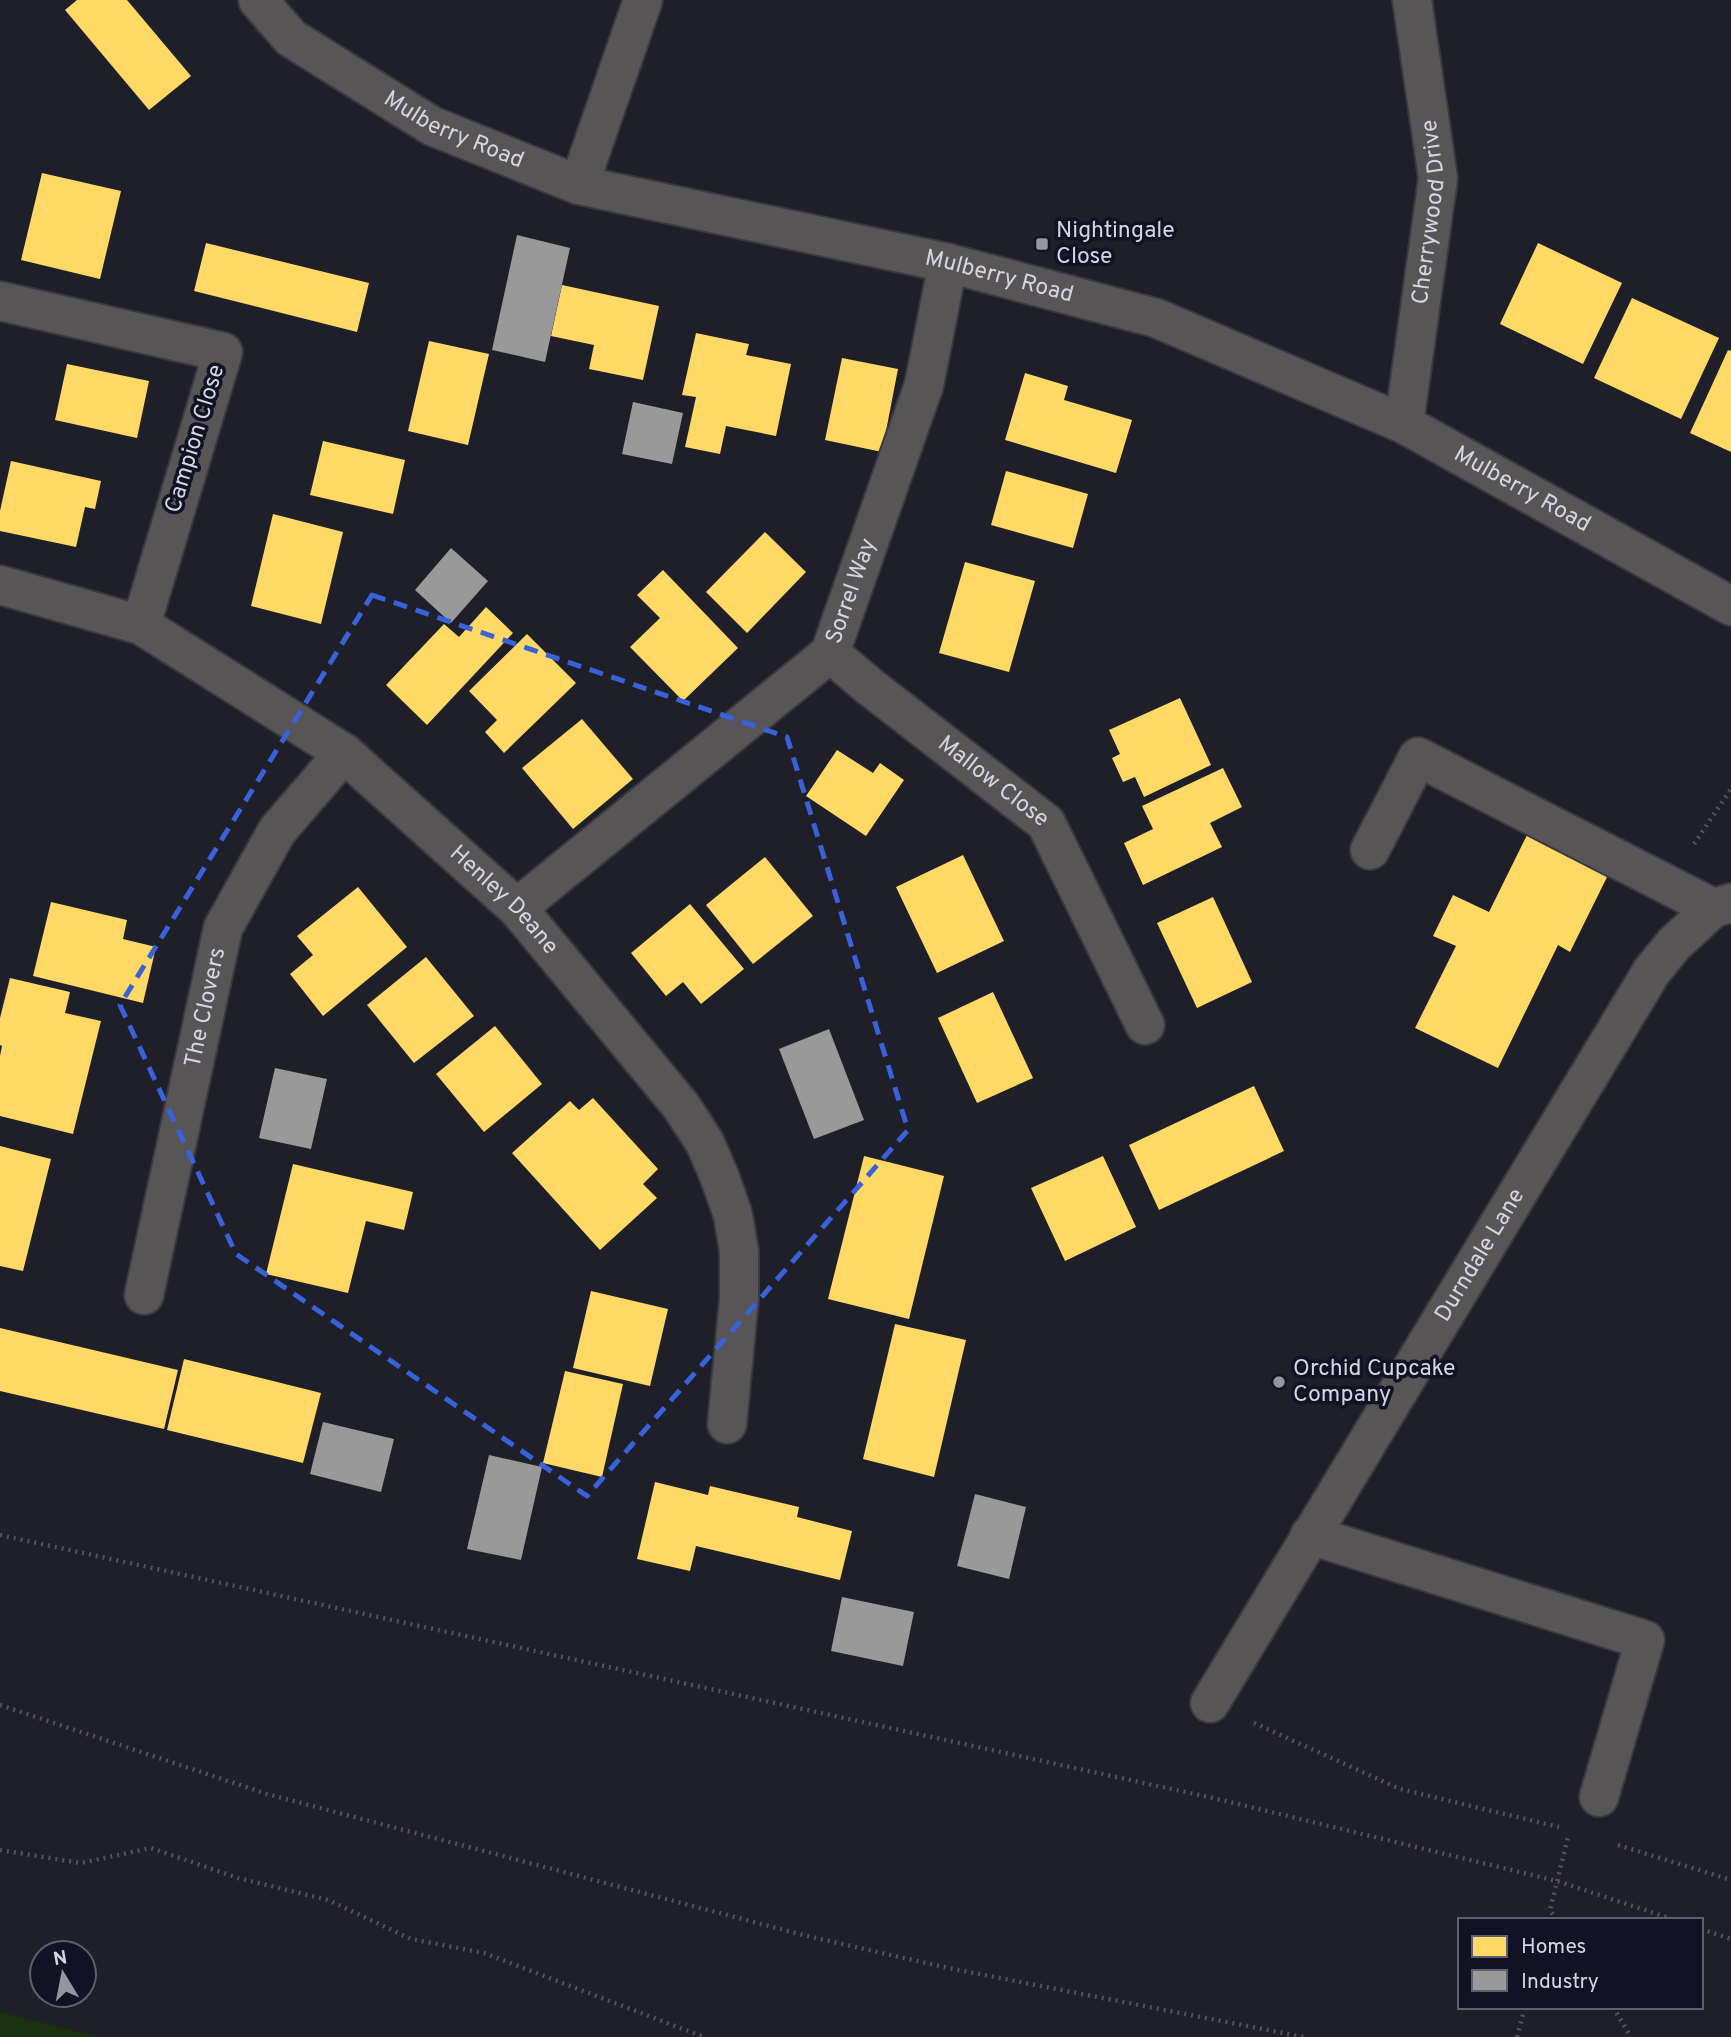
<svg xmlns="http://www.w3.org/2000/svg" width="1731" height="2037" viewBox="0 0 1731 2037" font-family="Overpass,sans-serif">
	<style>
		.pitch { fill: #1b300c }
		.homes { fill: #ffd966 }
		.industry { fill: #999 }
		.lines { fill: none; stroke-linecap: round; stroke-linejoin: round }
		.minor-casing { stroke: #383942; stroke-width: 42 }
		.path { stroke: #545356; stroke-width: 4.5; stroke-dasharray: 2 5; stroke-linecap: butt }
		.minor { stroke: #585557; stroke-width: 38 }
		.marked { fill: none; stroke: #3962da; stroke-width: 5; stroke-dasharray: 14 9; stroke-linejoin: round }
		.poi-dot { fill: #9596a1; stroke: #111223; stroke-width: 2.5 }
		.labels { text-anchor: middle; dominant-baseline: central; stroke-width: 7; stroke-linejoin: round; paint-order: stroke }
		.street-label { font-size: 23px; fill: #d5d6e2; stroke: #111223 }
		.poi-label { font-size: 23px; fill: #d5d6e2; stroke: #111223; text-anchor: start }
	</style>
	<rect width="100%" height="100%" fill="#1e1f29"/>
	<path class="pitch" d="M0 2012 98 2037H0Z"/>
	<g class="homes">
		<path d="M77 0H127L191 76 149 110 65 10Z"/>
		<path d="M42 173 121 191 100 279 21 260Z"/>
		<path d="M206 243 369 283 357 332 194 291Z"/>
		<path d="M1538 243 1622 283 1583 364 1500 324Z"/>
		<path d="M562 285 659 306 643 380 589 369 594 345 551 336Z"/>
		<path d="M1632 298 1719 338 1681 419 1594 378Z"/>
		<path d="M696 333 749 344 746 355 791 364 776 436 726 426 720 454 685 447 696 397 682 395Z"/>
		<path d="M429 341 489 354 468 445 408 431Z"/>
		<path d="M1728 350 1731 351V452L1690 433Z"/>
		<path d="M842 358 898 369 882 452 825 440Z"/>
		<path d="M67 364 149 381 137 438 55 420Z"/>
		<path d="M1025 373 1068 386 1064 400 1132 420 1116 473 1005 440Z"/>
		<path d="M323 441 405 460 393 514 310 495Z"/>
		<path d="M11 461 101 481 95 509 85 507 76 547 0 531V511Z"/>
		<path d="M1006 471 1088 494 1073 548 991 525Z"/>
		<path d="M273 514 343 532 321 624 251 606Z"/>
		<path d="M765 532 806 572 747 633 706 592Z"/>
		<path d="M965 562 1035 581 1009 672 939 653Z"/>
		<path d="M663 570 738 648 683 701 630 647 660 618 637 595Z"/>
		<path d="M486 607 513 633 427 725 386 685 444 624 459 637Z"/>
		<path d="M527 634 576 683 504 753 485 732 497 720 469 691Z"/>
		<path d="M1180 698 1211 765 1144 797 1135 777 1123 782 1112 758 1120 754 1109 730Z"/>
		<path d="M582 719 633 779 573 829 522 768Z"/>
		<path d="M837 750 873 773 880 763 904 780 866 836 806 796Z"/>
		<path d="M1223 768 1242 807 1210 823 1222 847 1143 885 1124 843 1153 829 1142 806Z"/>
		<path d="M1530 829 1611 869 1570 952 1558 945 1498 1068 1415 1028 1456 946 1433 936 1453 895 1489 912Z"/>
		<path d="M963 855 1004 941 937 973 896 887Z"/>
		<path d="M765 857 813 916 753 964 706 905Z"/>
		<path d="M358 887 407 947 323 1016 290 974 313 955 297 936Z"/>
		<path d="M1213 897 1252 982 1197 1008 1157 923Z"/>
		<path d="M51 902 127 920 123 939 156 947 143 1003 33 976Z"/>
		<path d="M690 904 744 969 701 1004 683 982 666 996 631 953Z"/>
		<path d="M426 957 474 1016 414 1063 367 1005Z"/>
		<path d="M10 978 70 992 65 1013 101 1021 73 1134 0 1116V1056L2 1046 0 1045V1018Z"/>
		<path d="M993 992 1033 1078 977 1103 938 1018Z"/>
		<path d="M495 1026 542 1084 484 1132 436 1074Z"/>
		<path d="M1254 1086 1284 1151 1159 1210 1129 1145Z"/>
		<path d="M593 1098 658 1169 643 1184 657 1198 600 1250 512 1153 570 1101 579 1110Z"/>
		<path d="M0 1146 51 1159 23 1271 0 1266Z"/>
		<path d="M864 1156 944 1176 909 1319 828 1299Z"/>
		<path d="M1103 1156 1136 1227 1065 1261 1031 1188Z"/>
		<path d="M293 1164 413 1192 404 1230 366 1221 348 1293 266 1274Z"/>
		<path d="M591 1291 668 1309 650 1386 573 1368Z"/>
		<path d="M895 1324 966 1340 934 1477 863 1459Z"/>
		<path d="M0 1328 178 1370 164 1429 0 1391Z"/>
		<path d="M184 1359 321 1393 303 1463 167 1430Z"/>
		<path d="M565 1371 623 1384 602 1477 543 1463Z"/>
		<path d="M655 1482 708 1495 710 1486 799 1507 797 1517 852 1531 840 1580 696 1546 690 1571 637 1559Z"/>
	</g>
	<g class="industry">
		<path d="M517 235 570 248 545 362 492 350Z"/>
		<path d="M633 402 683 413 672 464 622 454Z"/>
		<path d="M451 548 488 581 451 623 415 590Z"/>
		<path d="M829 1029 864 1120 814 1139 779 1049Z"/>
		<path d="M275 1068 327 1079 311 1149 259 1138Z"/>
		<path d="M323 1422 394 1439 381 1492 310 1474Z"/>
		<path d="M489 1455 542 1467 521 1560 467 1549Z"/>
		<path d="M975 1494 1026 1507 1009 1579 957 1566Z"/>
		<path d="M842 1597 914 1612 903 1666 831 1651Z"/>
	</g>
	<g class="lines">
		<defs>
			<g id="minor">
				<path id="s1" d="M258 0 291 38 432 126 579 185 948 263 1156 318 1404 424 1731 606"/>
				<path d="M579 185 643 0"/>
				<path d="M0 301 223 352 141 625"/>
				<path id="s2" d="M1404 424 1438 178 1412 0"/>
				<path id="s3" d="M0 585 141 625 344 753 518 909 681 1106 705 1143 720 1178 733 1215 739 1251V1300L727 1424"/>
				<path id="s4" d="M830 653 869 686 1046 823 1145 1025"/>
				<path d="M1370 850 1418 757 1713 908"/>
				<path id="s5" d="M518 909 533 895 830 653 924 385 948 263"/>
				<path id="s6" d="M144 1295 223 928 277 831 344 753"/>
				<path d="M1310 1535 1645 1640 1599 1797"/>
				<path id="s7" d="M1210 1703 1652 971 1674 944 1713 908 1731 903"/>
			</g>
		</defs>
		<use href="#minor" class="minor-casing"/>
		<g class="path">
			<path d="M1694 844 1731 789"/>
			<path d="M0 1535 1213 1798 1557 1881 1675 1920"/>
			<path d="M0 1705 267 1794 807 1936 948 1968 1304 2037"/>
			<path d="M1254 1723 1400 1789 1559 1827"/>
			<path d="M1618 1845 1731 1880"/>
			<path d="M0 1850 81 1863 151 1848 238 1878 328 1900 411 1939 484 1953 704 2037"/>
			<path d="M1557 1920 1550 1910 1568 1837"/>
			<path d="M1701 1929 1731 1939"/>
			<path d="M1613 2007 1631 2037"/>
			<path d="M1517 2037 1525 2007"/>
		</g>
		<use href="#minor" class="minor"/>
	</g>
	<path class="marked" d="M372 595 787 737 908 1130 587 1496 236 1254 120 1005Z"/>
	<g class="poi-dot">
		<rect x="1035" y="237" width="14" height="14" rx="3.5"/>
		<circle cx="1279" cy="1382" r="7"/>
	</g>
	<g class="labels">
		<g class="street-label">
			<text stroke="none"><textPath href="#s1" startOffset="238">Mulberry Road</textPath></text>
			<text stroke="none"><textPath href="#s2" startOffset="214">Cherrywood Drive</textPath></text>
			<text stroke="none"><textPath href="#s1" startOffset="805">Mulberry Road</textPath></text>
			<text transform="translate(196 439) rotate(-73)">Campion Close</text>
			<text stroke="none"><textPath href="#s1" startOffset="1372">Mulberry Road</textPath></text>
			<text stroke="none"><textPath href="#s5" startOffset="469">Sorrel Way</textPath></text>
			<text stroke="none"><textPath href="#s4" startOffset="208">Mallow Close</textPath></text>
			<text stroke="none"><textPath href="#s3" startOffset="604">Henley Deane</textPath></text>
			<text stroke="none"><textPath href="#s6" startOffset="294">The Clovers</textPath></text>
			<text stroke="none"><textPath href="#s7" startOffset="523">Durndale Lane</textPath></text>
		</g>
		<g class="poi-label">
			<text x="1056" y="231">Nightingale<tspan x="1056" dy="26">Close</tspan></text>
			<text x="1293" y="1369">Orchid Cupcake<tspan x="1293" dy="26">Company</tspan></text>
		</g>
	</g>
	<rect x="1458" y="1918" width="245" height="91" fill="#111223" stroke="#5f606f" stroke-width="2"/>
	<rect x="1472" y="1936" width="35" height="21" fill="#ffd966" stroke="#5f606f" stroke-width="2"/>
	<text x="1521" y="1953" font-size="21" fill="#d5d6e2">Homes</text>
	<rect x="1472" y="1970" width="35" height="21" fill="#999999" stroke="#5f606f" stroke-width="2"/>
	<text x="1521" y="1988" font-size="21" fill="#d5d6e2">Industry</text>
	<g transform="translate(63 1974) rotate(350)"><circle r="33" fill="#111223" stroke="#5f606f" stroke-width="2"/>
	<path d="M0-5L12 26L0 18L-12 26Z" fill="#9596a1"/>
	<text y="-10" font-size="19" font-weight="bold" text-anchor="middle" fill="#d5d6e2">N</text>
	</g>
</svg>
